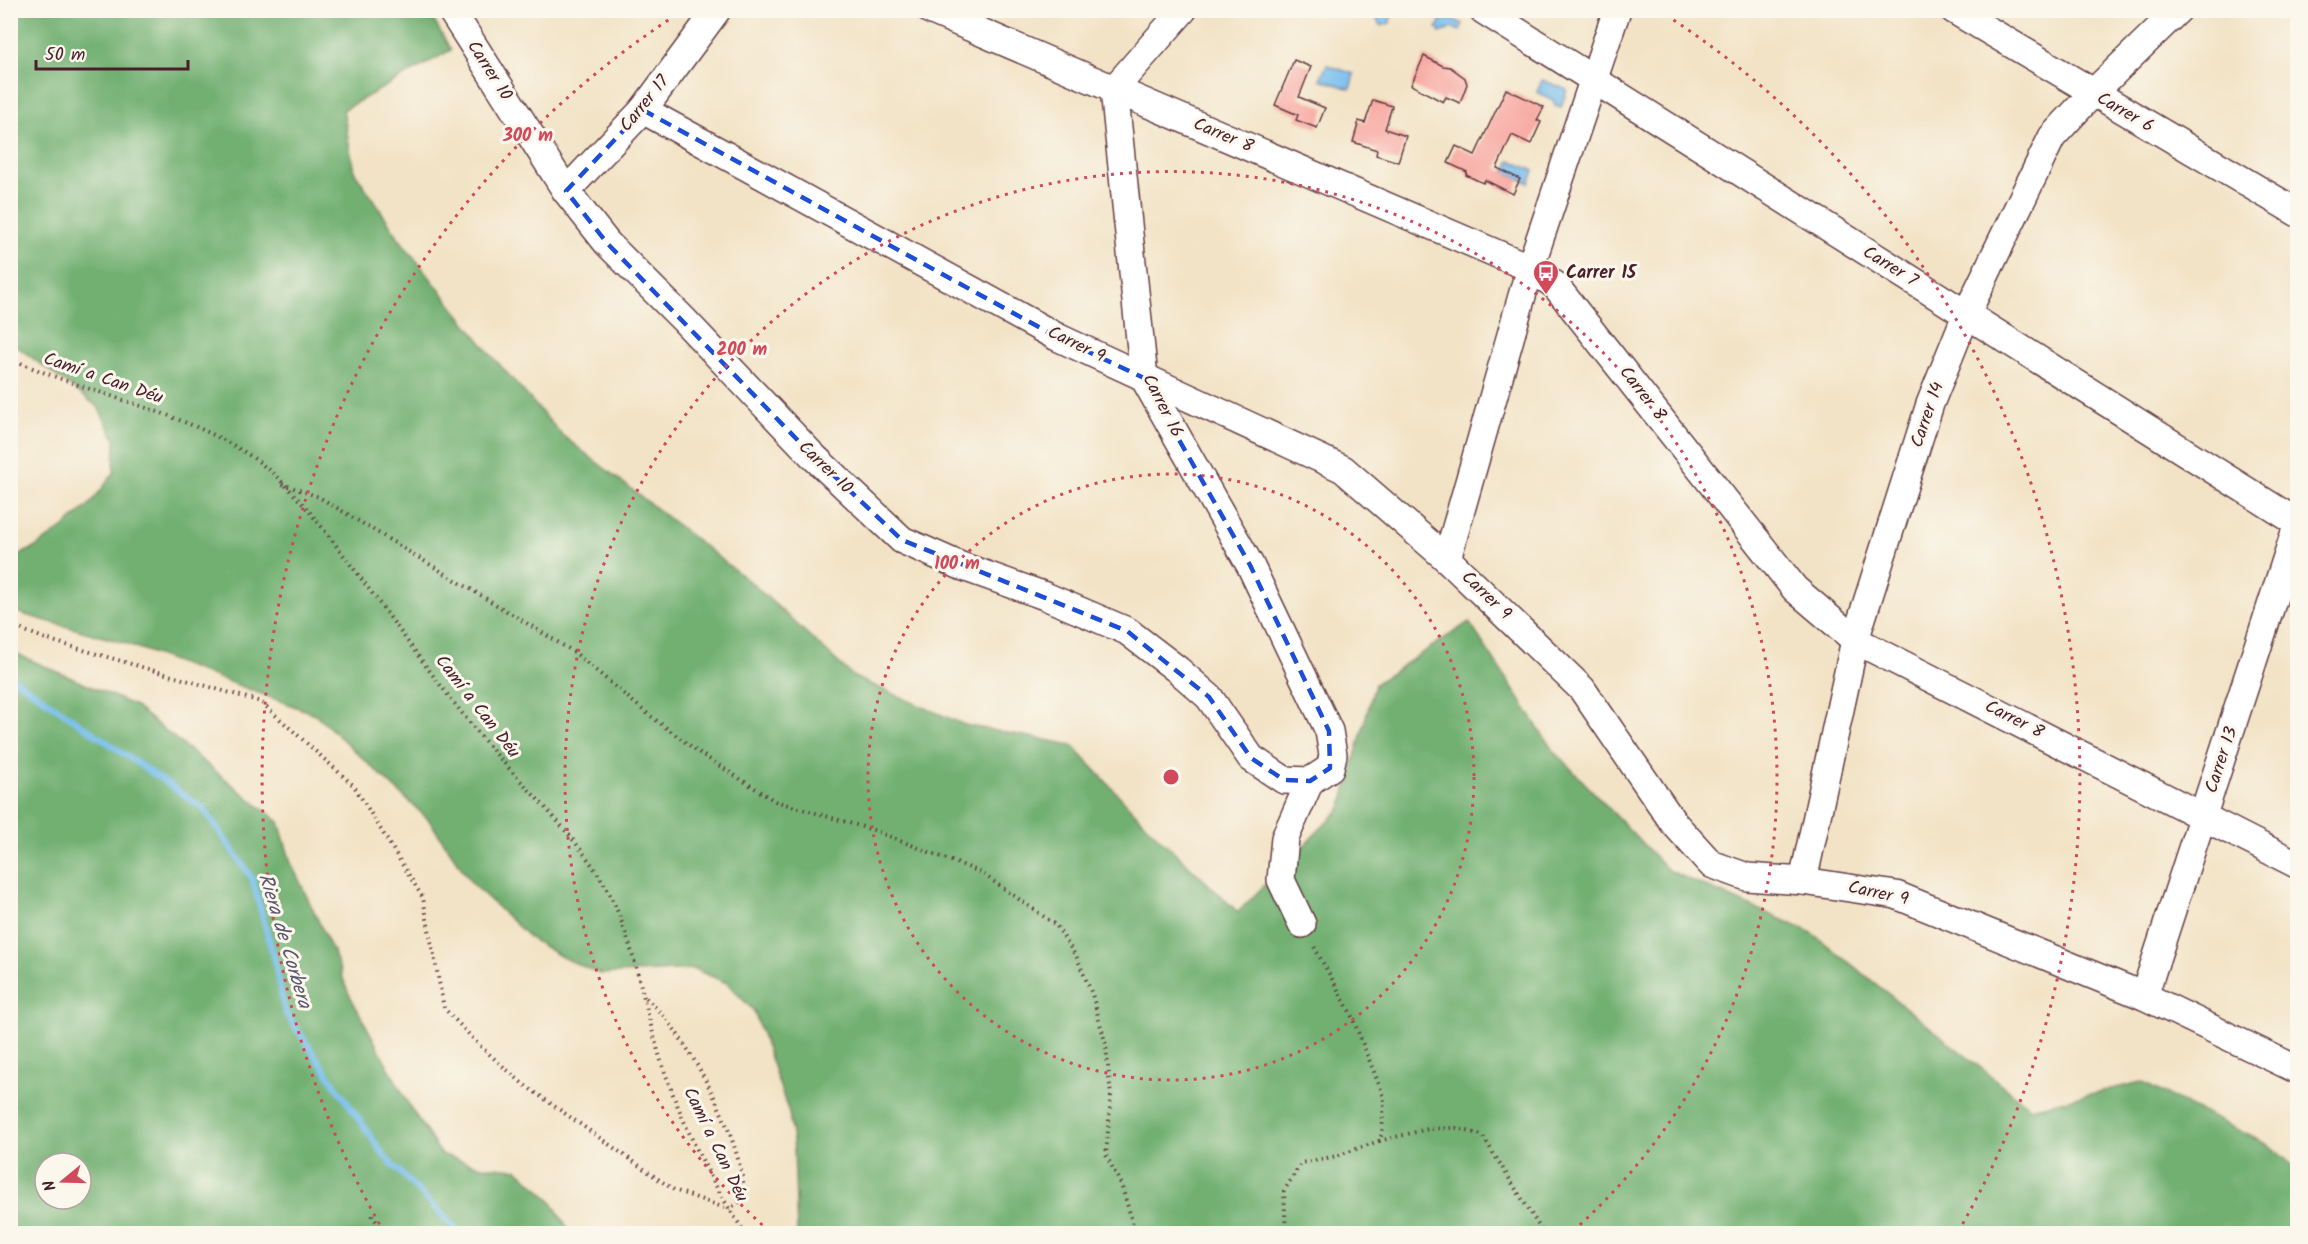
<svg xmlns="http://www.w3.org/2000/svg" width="2308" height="1244" viewBox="0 0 2308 1244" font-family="Kalam,sans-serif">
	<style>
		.forest { fill: #72b072; stroke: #5e684e; stroke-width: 1.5; fill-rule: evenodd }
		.water { fill: #76bdee; stroke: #606e8c; stroke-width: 1.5 }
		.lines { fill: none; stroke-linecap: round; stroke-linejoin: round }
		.stream { stroke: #76bdee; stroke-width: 6 }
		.building { fill: #f7a29b }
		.minor-casing { stroke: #633c42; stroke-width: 30 }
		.path { stroke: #633c42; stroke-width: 4; stroke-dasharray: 1.5 4.5; stroke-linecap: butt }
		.minor { stroke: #fff; stroke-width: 27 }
		.marked { fill: none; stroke: #1d4ed8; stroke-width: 4.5; stroke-dasharray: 12 8; stroke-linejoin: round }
		.ring { fill: none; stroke: #d1495b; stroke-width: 3; stroke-dasharray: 3 6 }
		.labels { text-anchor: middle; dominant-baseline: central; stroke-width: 6; stroke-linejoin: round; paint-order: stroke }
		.street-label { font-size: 18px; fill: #4a1f2b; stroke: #fbf7ec }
		.poi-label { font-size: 18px; font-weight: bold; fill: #4a1f2b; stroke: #fbf7ec; text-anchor: start }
		.water-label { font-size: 20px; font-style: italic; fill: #59566f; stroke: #fbf7ec }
		.centre { fill: #d1495b; stroke: #fbf7ec; stroke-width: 3 }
		.ring-label { font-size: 18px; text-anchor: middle; font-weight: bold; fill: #d1495b; stroke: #fbf7ec; stroke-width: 6; stroke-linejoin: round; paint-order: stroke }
	</style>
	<rect width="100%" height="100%" fill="#fbf7ec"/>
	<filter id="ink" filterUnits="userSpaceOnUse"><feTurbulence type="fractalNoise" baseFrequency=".0167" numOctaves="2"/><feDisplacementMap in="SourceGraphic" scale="12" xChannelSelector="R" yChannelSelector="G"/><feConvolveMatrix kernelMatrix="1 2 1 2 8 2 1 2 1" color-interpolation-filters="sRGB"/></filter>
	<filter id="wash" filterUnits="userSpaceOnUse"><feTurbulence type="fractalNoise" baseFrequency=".008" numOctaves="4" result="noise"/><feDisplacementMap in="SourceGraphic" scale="24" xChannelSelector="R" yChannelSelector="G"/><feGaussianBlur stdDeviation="1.35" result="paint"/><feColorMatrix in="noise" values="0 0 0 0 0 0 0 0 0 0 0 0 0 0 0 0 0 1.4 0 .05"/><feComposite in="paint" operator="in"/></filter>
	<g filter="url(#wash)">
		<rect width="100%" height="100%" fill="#f2e3c6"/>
		<g class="forest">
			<path d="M10 11H428L451 50 343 110 354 171 401 241 492 356 562 435 754 585 854 677 965 725 1072 745 1149 828 1238 912 1341 808 1375 684 1469 622 1552 749 1668 870 1812 933 2031 1108 2141 1082 2270 1146 2297 1169V1233H797L794 1149 789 1113 754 1011 727 983 694 969 600 974 562 957 531 939 471 882 429 820 315 714 125 643 11 611V559L34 548 64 527 91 503 114 473 115 439 98 407 11 342Z"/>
			<path d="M10 651 133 705 279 822 291 863 335 956 348 992 410 1107 441 1154 480 1166 517 1169 550 1200 571 1233H11ZM45 1163H81V1199H45Z"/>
		</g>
		<g class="water">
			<path d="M1372 11H1392L1390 23 1381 26Z"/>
			<path d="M1443 15 1463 24 1460 31 1453 28 1440 33 1437 28Z"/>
			<path d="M1327 65 1354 74 1350 89 1320 79Z"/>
			<path d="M1542 80 1567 90 1561 107 1555 105 1553 100 1537 92Z"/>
			<path d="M1510 160 1534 171 1529 183 1505 172Z"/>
		</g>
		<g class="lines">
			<path class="stream" d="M10 676 203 808 252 878 274 958 285 1012 385 1157 461 1234"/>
		</g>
		<g id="blocks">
			<g class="building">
				<path d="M1424 56 1443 66 1450 67 1465 78 1467 84 1460 103 1446 97 1443 102 1411 85Z"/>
				<path d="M1294 60 1311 67 1299 97 1325 108 1317 128 1296 120 1298 115 1275 105Z"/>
				<path d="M1506 89 1544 107 1537 120 1541 122 1531 144 1512 135 1497 168 1520 179 1513 194 1485 180 1483 183 1466 175 1467 172 1448 163 1456 146 1475 155Z"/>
				<path d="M1373 100 1392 106 1385 129 1406 136 1398 162 1376 155 1377 150 1353 142 1359 121 1365 123Z"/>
			</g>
		</g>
	</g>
	<g filter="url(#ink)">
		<use href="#blocks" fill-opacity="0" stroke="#633c42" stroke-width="1.5"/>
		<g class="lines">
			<defs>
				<g id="minor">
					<path d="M451 10 566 191 607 243 684 320 812 455 902 540 961 566 1045 596 1127 631 1178 670 1209 697 1251 758 1284 780 1310 781"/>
					<path d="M930 10 1530 268 1555 285 1795 589 1855 640 2298 865"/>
					<path d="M1183 10 1114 89 1144 378 1250 565 1329 731 1333 755 1330 768 1310 781"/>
					<path d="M1483 10 2298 523"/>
					<path d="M1954 10 2298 213"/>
					<path d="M643 110 1057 337 1343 469 1447 559 1582 689 1673 822 1711 864 1747 877 1803 881 1896 895 2144 996 2298 1070"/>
					<path d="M566 191 643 110 717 10"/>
					<path d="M1447 559 1530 268 1617 10"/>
					<path d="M1803 881 1855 640 1930 404 1966 315 2052 137 2092 94 2178 10"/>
					<path d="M1302 924 1281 880 1285 838 1310 781"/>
					<path d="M2144 996 2298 523"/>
				</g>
			</defs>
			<use href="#minor" class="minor-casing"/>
			<g class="path">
				<path d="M10 358C88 395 177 408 249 455 287 480 320 524 347 560 390 616 430 674 474 728 516 781 585 840 613 901 637 954 645 1012 663 1067 683 1125 711 1184 746 1234"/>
				<path d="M282 484 319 497 574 652 644 711 701 754 775 801 873 830 980 872 1056 925 1077 958 1092 994 1106 1045 1111 1096 1106 1155 1121 1184 1136 1234"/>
				<path d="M10 625 46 639 261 702 354 786 423 898 444 1008 479 1045 523 1084 674 1190 728 1209"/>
				<path d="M646 998C654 1006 664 1015 671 1025 703 1068 742 1144 745 1198L729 1209"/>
				<path d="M1379 1141 1428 1129 1456 1128 1482 1135 1542 1231 1547 1234"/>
				<path d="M372 1215 385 1234"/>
				<path d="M1286 1234 1284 1191 1301 1163 1337 1156 1379 1141 1382 1134 1384 1097 1350 1012 1312 943"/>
			</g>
			<use href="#minor" class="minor"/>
		</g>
	</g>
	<path class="marked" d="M643 110 1057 337 1144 378 1250 565 1329 731 1330 768 1310 781 1284 780 1251 758 1209 697 1127 631 902 540 812 455 607 243 566 191Z"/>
	<g class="ring">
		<circle cx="1171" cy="777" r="303"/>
		<path d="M769 1231A606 606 0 1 1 1573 1231"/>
		<path d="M384 1232A909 909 0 0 1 676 15M1666 15A909 909 0 0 1 1958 1232"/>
	</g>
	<defs>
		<symbol id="bus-pin" viewBox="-11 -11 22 30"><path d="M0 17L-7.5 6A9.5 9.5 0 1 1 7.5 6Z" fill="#d1495b" stroke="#fbf7ec"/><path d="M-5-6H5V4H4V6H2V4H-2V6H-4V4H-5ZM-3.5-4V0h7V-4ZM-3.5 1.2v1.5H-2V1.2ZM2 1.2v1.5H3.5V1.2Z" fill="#fff"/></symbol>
	</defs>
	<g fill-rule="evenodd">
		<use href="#bus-pin" x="1531" y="258" width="30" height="40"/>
	</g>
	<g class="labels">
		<g class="street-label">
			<text transform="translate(489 71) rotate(57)">Carrer 10</text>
			<text transform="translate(645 104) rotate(-51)">Carrer 17</text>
			<text transform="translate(2125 113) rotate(30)">Carrer 6</text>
			<text transform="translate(1223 136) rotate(23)">Carrer 8</text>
			<text transform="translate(1890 267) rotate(32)">Carrer 7</text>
			<text transform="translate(1076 345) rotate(26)">Carrer 9</text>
			<text transform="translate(103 379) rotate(19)">Camí a Can Déu</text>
			<text transform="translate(1642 394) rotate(52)">Carrer 8</text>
			<text transform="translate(1162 406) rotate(63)">Carrer 16</text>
			<text transform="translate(1928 415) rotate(-71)">Carrer 14</text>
			<text transform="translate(825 468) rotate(44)">Carrer 10</text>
			<text transform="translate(1486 596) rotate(44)">Carrer 9</text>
			<text transform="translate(477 707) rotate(52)">Camí a Can Déu</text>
			<text transform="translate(2014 720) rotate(27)">Carrer 8</text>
			<text transform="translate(2222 760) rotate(-72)">Carrer 13</text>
			<text transform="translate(1878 894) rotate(12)">Carrer 9</text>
			<text transform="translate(715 1145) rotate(64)">Camí a Can Déu</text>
		</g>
		<g class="poi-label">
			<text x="1566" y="273">Carrer 15</text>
		</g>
		<g class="water-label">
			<text transform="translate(284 941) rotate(73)">Riera de Corbera</text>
		</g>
	</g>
	<circle cx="1171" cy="777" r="9" class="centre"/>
	<g class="ring-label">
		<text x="528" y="141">300 m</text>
		<text x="742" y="355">200 m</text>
		<text x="957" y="569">100 m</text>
	</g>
	<rect width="2308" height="1244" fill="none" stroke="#fbf7ec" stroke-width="36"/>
	<g transform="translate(63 1181) rotate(251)"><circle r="28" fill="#fbf7ec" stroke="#b4a19f" stroke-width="1.5"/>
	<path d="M0-4.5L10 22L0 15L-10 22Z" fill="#d1495b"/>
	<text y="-9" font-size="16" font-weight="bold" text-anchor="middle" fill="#4a1f2b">N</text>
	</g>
	<path d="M36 60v9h152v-9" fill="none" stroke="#4a1f2b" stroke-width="3"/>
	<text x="45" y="60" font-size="18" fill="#4a1f2b" stroke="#fbf7ec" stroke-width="4.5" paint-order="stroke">50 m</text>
</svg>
